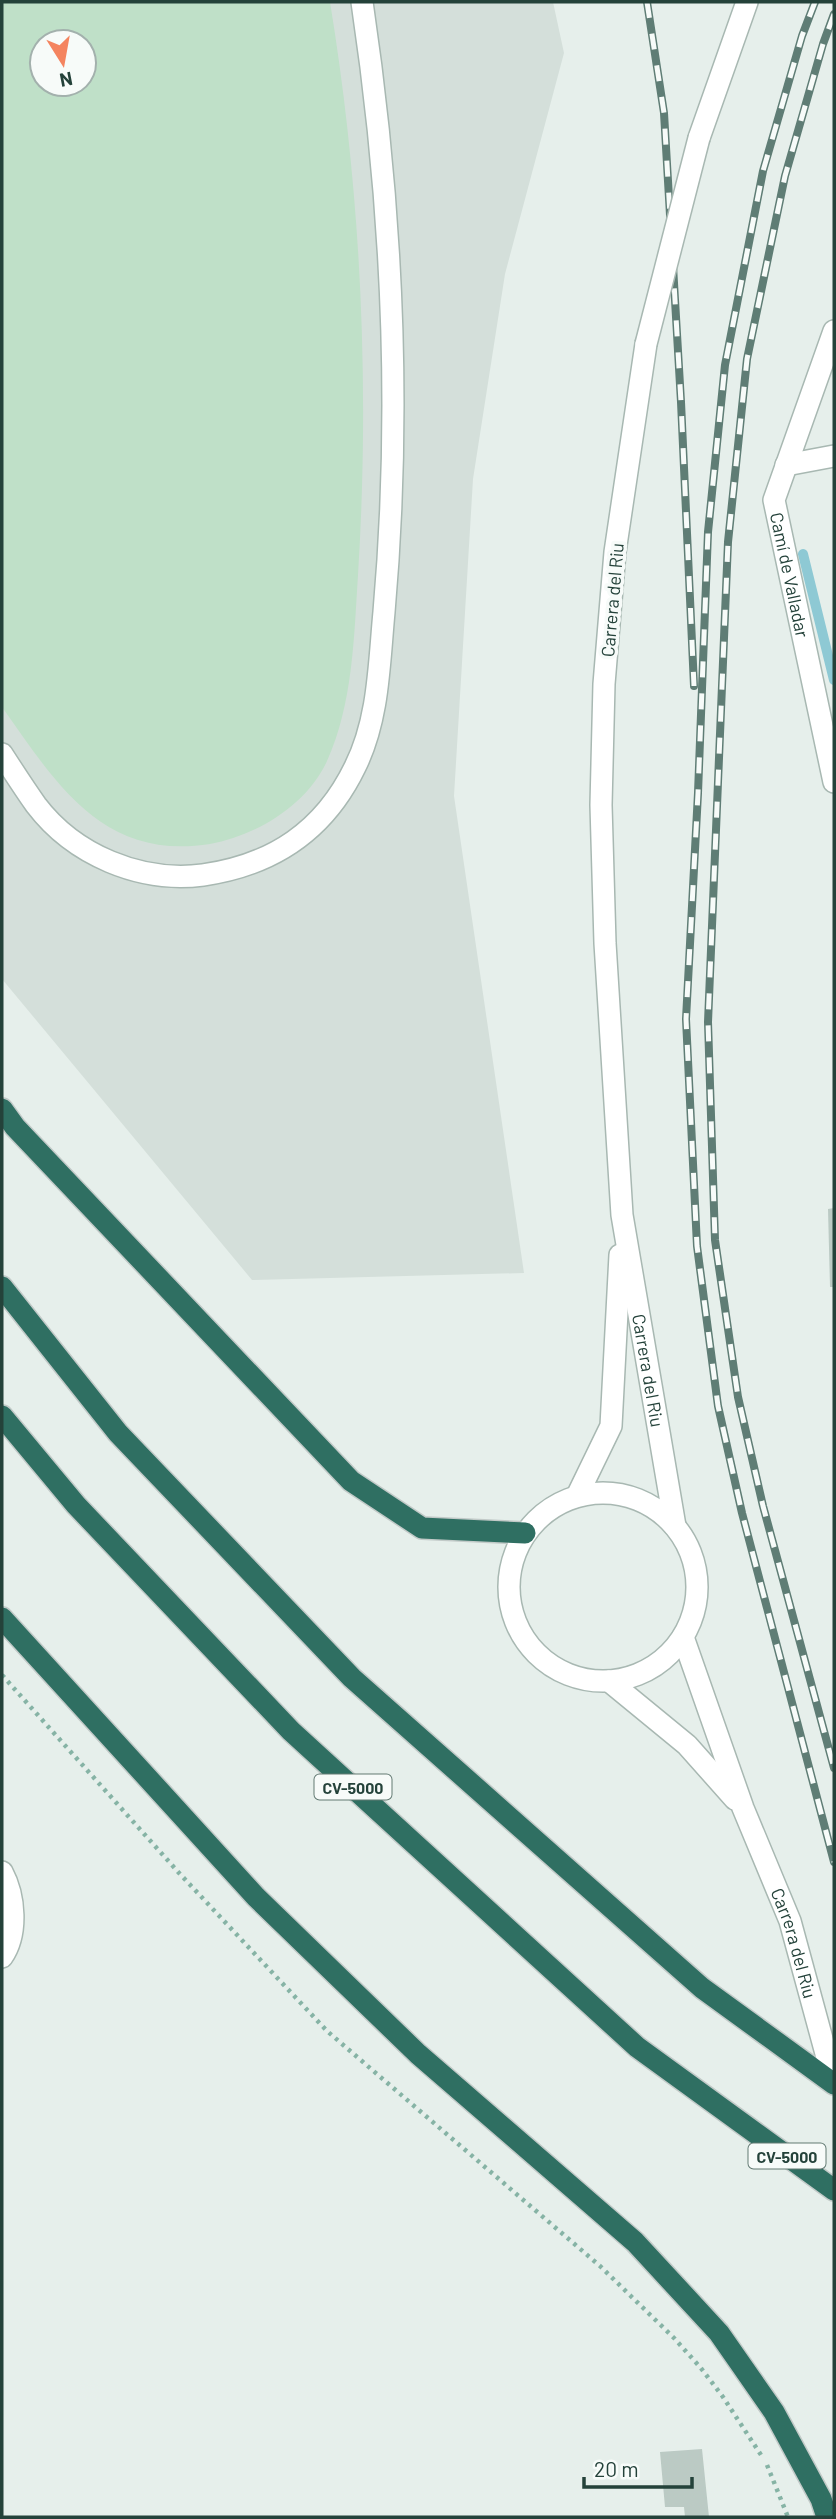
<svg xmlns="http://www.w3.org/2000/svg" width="836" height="2519" viewBox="0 0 836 2519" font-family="Barlow,sans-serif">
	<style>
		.built { fill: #d4dfda; fill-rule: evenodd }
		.green { fill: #bfe0c8; fill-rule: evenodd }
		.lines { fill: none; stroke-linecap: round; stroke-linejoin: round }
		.stream { stroke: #8ec9d4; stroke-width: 10 }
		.building { fill: #bbcac4 }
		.minor-casing { stroke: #a8b8b2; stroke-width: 24 }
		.highway-casing { stroke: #c2cac8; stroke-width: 24 }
		.path { stroke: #86b3a5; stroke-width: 4.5; stroke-dasharray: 3.5 5; stroke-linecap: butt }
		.minor { stroke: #fff; stroke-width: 21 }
		.highway { stroke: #2f6f62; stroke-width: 21 }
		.rail-casing { stroke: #5f7d75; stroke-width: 8 }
		.rail { stroke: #f7fbf9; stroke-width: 5; stroke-dasharray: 16; stroke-linecap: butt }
		.minor-bridge-casing { stroke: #a8b8b2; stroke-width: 24; stroke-linecap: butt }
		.minor-bridge { stroke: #fff; stroke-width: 21 }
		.labels { text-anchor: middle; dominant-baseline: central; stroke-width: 7; stroke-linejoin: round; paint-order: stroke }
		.shield { fill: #f7fbf9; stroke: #637a73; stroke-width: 2 }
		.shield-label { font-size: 16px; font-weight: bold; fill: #24423a }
		.street-label { font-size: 18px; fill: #24423a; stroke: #f7fbf9 }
	</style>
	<rect width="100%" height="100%" fill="#e6efeb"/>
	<path class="built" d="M2 2H553L564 53 505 274 473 479 454 796 524 1273 252 1280 2 979ZM42 42H84V84H42Z"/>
	<path class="green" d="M2 2H330C361 191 370 384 358 575 354 637 353 704 327 761 307 805 256 836 210 844 102 861 56 783 2 707ZM42 42H84V84H42Z"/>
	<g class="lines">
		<path class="stream" d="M803 554 834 680"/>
	</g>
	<g class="building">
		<path d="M834 1208V1287H830L828 1209Z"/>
		<path d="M702 2449 709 2517H685L684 2507H665L660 2452Z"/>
	</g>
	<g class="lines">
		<defs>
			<g id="minor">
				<path d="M699 138 747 2"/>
				<path id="s1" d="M834 331 774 500 834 782"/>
				<path id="s2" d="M646 344 615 552 604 684 601 805 605 943 622 1215 675 1526"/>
				<path d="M786 465 834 456"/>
				<path d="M2 754C13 771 24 788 36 805 74 855 140 883 203 875 273 865 324 831 355 767 379 719 379 664 384 612 402 408 392 203 362 2"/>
				<circle cx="603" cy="1587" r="94"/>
				<path d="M577 1496 611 1426 620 1255"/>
				<path id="s3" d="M683 1637 743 1808 790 1921 834 2083"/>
				<path d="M609 1681 687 1745 735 1799"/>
				<path d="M2 1872C15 1896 18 1934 2 1957"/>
			</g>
			<g id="highway">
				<path d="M2 1109 15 1127 351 1481 422 1528 525 1533"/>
				<path d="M2 1287 118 1433 352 1678 702 1988 834 2084"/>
				<path d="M2 1416 76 1505 291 1731 637 2047 834 2190"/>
				<path d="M2 1618 256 1897 418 2054 635 2242 719 2333 774 2412 821 2499 827 2517"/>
			</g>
		</defs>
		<use href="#minor" class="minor-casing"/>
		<use href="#highway" class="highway-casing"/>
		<g class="path">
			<path d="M2 1675 180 1874 327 2031 600 2266 674 2338 700 2367 723 2397 763 2458"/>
			<path d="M767 2465 788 2517"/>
		</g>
		<use href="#minor" class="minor"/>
		<use href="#highway" class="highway"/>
		<defs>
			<g id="rail">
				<path d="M647 2 664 113 681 402 694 686"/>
				<path d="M815 2 802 36 763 171 725 365 708 532 698 793 686 1019 697 1246 718 1406 742 1513 834 1862"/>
				<path d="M834 14 823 44 785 176 747 359 728 542 708 1022 715 1240 738 1397 763 1506 834 1768"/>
			</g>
		</defs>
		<use href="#rail" class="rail-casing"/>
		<use href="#rail" class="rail"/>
		<defs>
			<path id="minor-bridge" d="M646 344 699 138"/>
		</defs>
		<use href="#minor-bridge" class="minor-bridge-casing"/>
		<use href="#minor-bridge" class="minor-bridge"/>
	</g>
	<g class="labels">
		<g class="shield">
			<rect x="314.5" y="1774.5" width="77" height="25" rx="5"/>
			<rect x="748.5" y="2143.5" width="77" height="25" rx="5"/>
		</g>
		<g class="shield-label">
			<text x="353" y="1787">CV-5000</text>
			<text x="787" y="2156">CV-5000</text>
		</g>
		<g class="street-label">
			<text stroke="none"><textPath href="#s1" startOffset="256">Camí de Valladar</textPath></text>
			<text transform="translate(612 600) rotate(-85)">Carrera del Riu</text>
			<text stroke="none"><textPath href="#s2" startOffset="1032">Carrera del Riu</textPath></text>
			<text stroke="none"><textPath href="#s3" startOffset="326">Carrera del Riu</textPath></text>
		</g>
	</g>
	<rect width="836" height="2519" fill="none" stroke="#24423a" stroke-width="7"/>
	<g transform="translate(63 63) rotate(169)"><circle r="33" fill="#f7fbf9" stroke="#a3b1ad" stroke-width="2"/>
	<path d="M0-5L12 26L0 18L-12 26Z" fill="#f4845f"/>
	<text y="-10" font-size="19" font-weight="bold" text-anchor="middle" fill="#24423a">N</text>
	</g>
	<path d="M584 2477v10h108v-10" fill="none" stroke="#24423a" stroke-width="3.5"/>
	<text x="594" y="2477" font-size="21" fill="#24423a" stroke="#f7fbf9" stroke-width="5" paint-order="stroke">20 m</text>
</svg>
